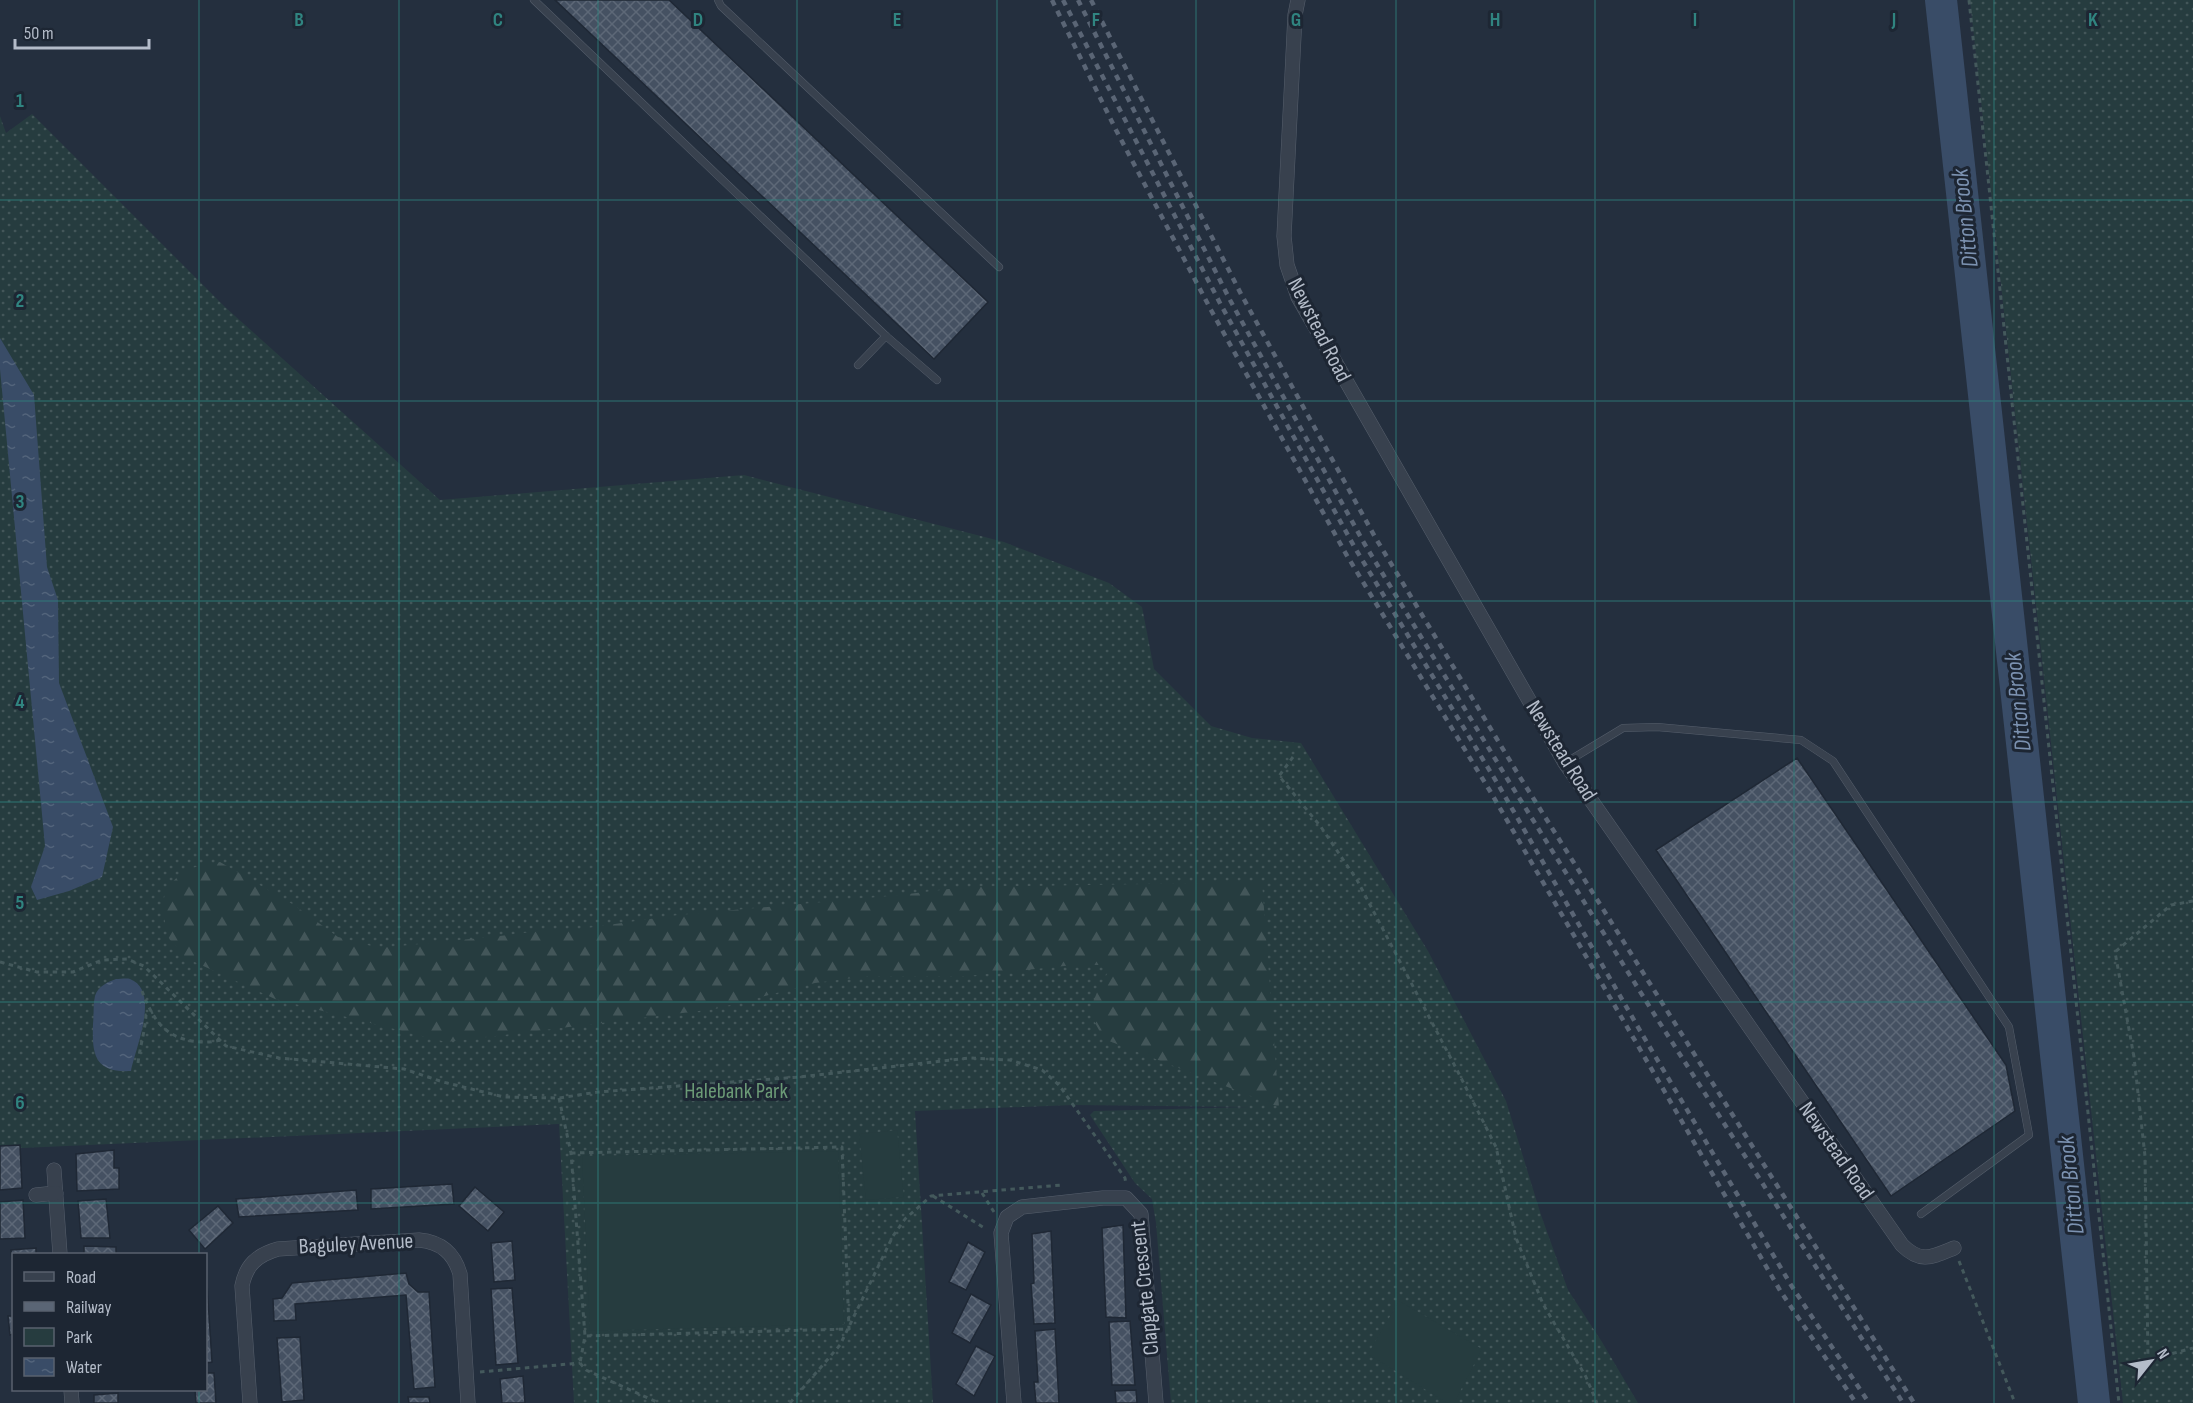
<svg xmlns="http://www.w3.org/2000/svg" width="2193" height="1403" viewBox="0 0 2193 1403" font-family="'Sofia Sans Condensed',sans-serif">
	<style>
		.green { fill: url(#green-dots) }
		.forest { fill: url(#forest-firs) }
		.pitch { fill: #263c3f }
		.water { fill: url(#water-ripples) }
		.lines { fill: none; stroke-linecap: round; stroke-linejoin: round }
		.river { stroke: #394c67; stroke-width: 32 }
		.building { fill: url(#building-cross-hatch); stroke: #1f2835; stroke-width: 1.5 }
		.service-casing { stroke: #565f6c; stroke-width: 8 }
		.minor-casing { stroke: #565f6c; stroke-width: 15 }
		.path { stroke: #44595c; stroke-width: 3; stroke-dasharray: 4.5 4.5; stroke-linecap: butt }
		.service { stroke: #38414e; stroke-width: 7 }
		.minor { stroke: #38414e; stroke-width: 14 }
		.rail { stroke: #5a6575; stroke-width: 4.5; stroke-dasharray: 6 6; stroke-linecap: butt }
		.grid { fill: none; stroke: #308480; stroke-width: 1.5; stroke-opacity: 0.55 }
		.labels { text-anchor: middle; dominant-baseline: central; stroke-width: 6; stroke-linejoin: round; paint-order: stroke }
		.street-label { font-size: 22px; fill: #b4bcc9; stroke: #1d2633 }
		.park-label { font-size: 22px; fill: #6b9a76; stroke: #1d2633 }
		.water-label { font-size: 24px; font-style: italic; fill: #7c92b1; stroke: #1d2633 }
		.grid-label { font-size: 20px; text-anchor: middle; font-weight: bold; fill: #308480; stroke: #1d2633; stroke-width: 6; stroke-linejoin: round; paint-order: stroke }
	</style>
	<defs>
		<pattern id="green-dots" width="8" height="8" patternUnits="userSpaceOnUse" patternTransform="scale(1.5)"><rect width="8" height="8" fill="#263c3f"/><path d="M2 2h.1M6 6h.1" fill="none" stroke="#435659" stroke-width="1.8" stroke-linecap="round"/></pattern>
		<pattern id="forest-firs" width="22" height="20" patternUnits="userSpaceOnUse" patternTransform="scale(1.5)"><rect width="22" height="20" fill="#263c3f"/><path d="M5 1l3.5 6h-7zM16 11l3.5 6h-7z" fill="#435659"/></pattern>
		<pattern id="water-ripples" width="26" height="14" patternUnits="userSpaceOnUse" patternTransform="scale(1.5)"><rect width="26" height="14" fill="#394c67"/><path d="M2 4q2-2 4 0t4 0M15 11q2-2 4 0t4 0" fill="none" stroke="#53647b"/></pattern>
		<pattern id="building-cross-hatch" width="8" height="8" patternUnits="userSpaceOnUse" patternTransform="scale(1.5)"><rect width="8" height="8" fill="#455162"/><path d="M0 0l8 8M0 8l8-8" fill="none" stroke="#5d6877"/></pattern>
	</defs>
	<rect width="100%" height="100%" fill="#242f3e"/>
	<g class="green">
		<path d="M1970 0H2193V1403H2123Z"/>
		<path d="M32 114 225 307 440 500 744 475 1004 542 1109 583 1142 607 1154 669 1211 726 1252 738 1301 743 1428 951 1506 1101 1541 1215 1568 1290 1602 1342 1638 1403H1171L1156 1223 1152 1199 1135 1183 1090 1115 1094 1111 1251 1107 1074 1105 915 1111 933 1403H574L559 1124 0 1149V116L6 133Z"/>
	</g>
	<path class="forest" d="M220 862 294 905 338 937 379 948 491 937 555 929 573 930 678 915 900 895 965 887 1262 882 1279 1107 1104 1039 1089 1012 1098 990 1112 965H1074L967 976H868L815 983 715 1009 446 1042 275 999 186 958 168 937 162 907 166 889 181 873 191 868Z"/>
	<g class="pitch">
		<path d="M897 1130 904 1197 866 1200 859 1134Z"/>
		<path d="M838 1151 844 1324 590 1331 582 1156Z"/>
		<path d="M1399 1301 1482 1349 1454 1403H1447L1368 1354Z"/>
	</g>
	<g class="water">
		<path d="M0 338 34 395 47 567 58 600 59 683 113 827 102 877 69 891 37 900 31 887 45 846 0 369Z"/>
		<path d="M116 979C120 979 127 978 130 979 161 991 135 1049 131 1071 94 1073 92 1054 93 1024 94 1015 93 1004 95 996 98 986 108 982 116 979Z"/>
	</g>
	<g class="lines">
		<path class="river" d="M1941 0 2094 1403"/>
	</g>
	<g class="building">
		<path d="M555 0H669L988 302 934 359Z"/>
		<path d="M1797 758 2006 1065 2015 1111 1891 1196 1656 850Z"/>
		<path d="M20 1145 22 1188 0 1190V1146Z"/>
		<path d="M114 1150V1168H119V1189L77 1191 76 1154Z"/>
		<path d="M452 1184 454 1204 371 1209V1189Z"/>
		<path d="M475 1187 504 1212 488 1231 459 1206Z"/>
		<path d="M356 1190 358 1210 239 1217 236 1199Z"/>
		<path d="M106 1199 110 1238H81L78 1201Z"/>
		<path d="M23 1200 25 1238 0 1239V1202Z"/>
		<path d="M218 1206 233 1223 205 1249 189 1230Z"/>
		<path d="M1123 1225 1126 1318 1106 1317 1102 1228Z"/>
		<path d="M1051 1231 1055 1323 1034 1324 1031 1284 1034 1283 1032 1234Z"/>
		<path d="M512 1241 515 1280 494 1282 491 1243Z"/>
		<path d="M968 1242 985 1252 966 1290 949 1282Z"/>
		<path d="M84 1246 116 1247V1254H84Z"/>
		<path d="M36 1248V1254H14V1283L11 1250Z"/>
		<path d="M206 1269 212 1362 206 1363Z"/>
		<path d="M406 1273 409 1284 418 1292H429L435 1387 414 1389 406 1295 295 1304 296 1320 274 1321 273 1299 282 1298 292 1283Z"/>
		<path d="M512 1288 518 1363 496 1365 491 1289Z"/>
		<path d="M971 1294 991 1305 970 1343 952 1333Z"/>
		<path d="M8 1316H14V1334L10 1335Z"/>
		<path d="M1130 1321 1135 1385H1112L1109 1322Z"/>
		<path d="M1055 1329 1059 1403H1036L1034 1382H1038L1035 1331Z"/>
		<path d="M300 1337 304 1400 282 1402 277 1338Z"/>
		<path d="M976 1346 995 1356 974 1396 956 1384Z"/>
		<path d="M206 1373H214L216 1403H196L195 1390H206Z"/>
		<path d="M523 1376 525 1403H502L500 1379Z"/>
		<path d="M1136 1390 1137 1403H1116L1115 1391Z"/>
		<path d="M118 1393V1403H94V1395Z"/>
		<path d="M408 1397H429L430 1403H409Z"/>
	</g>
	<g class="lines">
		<defs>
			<g id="service">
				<path d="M534 0 886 336 937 380"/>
				<path d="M718 0 721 6 999 267"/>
				<path d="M858 365 886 336"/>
				<path d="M1565 763 1623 728 1657 727 1801 740 1833 761 2009 1027 2029 1135 1921 1214"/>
			</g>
			<g id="minor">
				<path d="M1298 0 1295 15 1284 236 1287 265 1298 297 1565 763 1902 1245C1921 1264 1932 1257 1954 1248"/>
				<path d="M54 1170 60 1254"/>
				<path d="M36 1195 56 1193"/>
				<path d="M71 1390 72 1403"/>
				<path d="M250 1403 242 1286C246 1265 257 1255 278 1249L419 1240C441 1242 454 1253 460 1274L468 1403"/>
				<path d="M1014 1403 1001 1233 1007 1217 1022 1207 1103 1198H1126L1141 1214 1156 1403"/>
			</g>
		</defs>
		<use href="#service" class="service-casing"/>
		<use href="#minor" class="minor-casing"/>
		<g class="path">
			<path d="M1969 0 2119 1403"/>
			<path d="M1293 757 1279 776 1321 827 1357 880 1457 1070 1496 1147 1516 1238 1543 1304 1586 1377 1597 1403"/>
			<path d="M2193 901 2171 905 2115 952 2134 1057 2145 1156 2148 1360 2193 1348"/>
			<path d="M0 962 37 972H73L102 960 127 959 144 966 226 1046 279 1058 404 1069 443 1082 504 1097 559 1098 598 1092 799 1077 969 1058 1010 1060 1042 1070 1059 1085 1125 1178 1126 1185"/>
			<path d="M142 991C147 1004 154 1020 165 1029 178 1041 204 1045 220 1040"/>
			<path d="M138 1063C140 1046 145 1032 146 1015L153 1012"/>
			<path d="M559 1098 571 1153 585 1336 580 1363"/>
			<path d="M571 1153 842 1147 849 1329 585 1336"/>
			<path d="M982 1193 994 1212"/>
			<path d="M933 1196 986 1229"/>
			<path d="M1959 1261 2015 1403"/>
			<path d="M580 1363 586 1370 659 1403"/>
			<path d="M480 1372 580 1363"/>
			<path d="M790 1403 840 1345 893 1236 905 1219 931 1196 1062 1185"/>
		</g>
		<use href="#service" class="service"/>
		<use href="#minor" class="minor"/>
		<g class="rail">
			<path d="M1052 0 1116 130 1211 310 1346 554 1490 791 1781 1292 1856 1403"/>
			<path d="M1063 0 1221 305 1355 548 1499 786 1642 1034 1791 1285 1869 1403"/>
			<path d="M1078 0 1230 300 1364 543 1508 780 1656 1017 1903 1403"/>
			<path d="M1091 0 1241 294 1375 537 1518 774 1914 1403"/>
		</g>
	</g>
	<path class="grid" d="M199 0V1254M399 0V1403M598 0V1403M797 0V1403M997 0V1403M1196 0V1403M1396 0V1403M1595 0V1403M1794 0V1403M1994 0V1403M0 200H2193M0 401H2193M0 601H2193M0 802H2193M0 1002H2193M0 1203H2193M199 1390V1403"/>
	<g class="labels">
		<g class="street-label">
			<text transform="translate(1319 330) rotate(63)">Newstead Road</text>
			<text transform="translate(1561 751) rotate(58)">Newstead Road</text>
			<text transform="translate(1836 1151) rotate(55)">Newstead Road</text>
			<text transform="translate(356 1244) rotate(-3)">Baguley Avenue</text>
			<text transform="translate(1145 1288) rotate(-96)">Clapgate Crescent</text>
		</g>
		<g class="park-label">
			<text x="736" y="1091">Halebank Park</text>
		</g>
		<g class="water-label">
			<text transform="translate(1965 218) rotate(-96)">Ditton Brook</text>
			<text transform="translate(2018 702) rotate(-96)">Ditton Brook</text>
			<text transform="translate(2071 1185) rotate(-96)">Ditton Brook</text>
		</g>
	</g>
	<g class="grid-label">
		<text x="299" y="26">B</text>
		<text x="498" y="26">C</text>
		<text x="698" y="26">D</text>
		<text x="897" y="26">E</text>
		<text x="1096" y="26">F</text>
		<text x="1296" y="26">G</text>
		<text x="1495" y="26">H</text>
		<text x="1695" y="26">I</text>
		<text x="1894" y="26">J</text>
		<text x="2093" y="26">K</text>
		<text x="20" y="107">1</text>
		<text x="20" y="307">2</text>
		<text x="20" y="508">3</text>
		<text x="20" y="708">4</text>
		<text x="20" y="909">5</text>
		<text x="20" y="1109">6</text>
	</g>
	<rect x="12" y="1253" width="195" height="138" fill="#1d2633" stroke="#59626f" stroke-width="1.5"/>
	<rect x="24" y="1272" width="30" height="9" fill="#38414e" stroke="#59626f" stroke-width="1.5"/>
	<text x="66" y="1283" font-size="18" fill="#b4bcc9">Road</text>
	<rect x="24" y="1302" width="30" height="9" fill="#5a6575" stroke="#59626f" stroke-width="1.5"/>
	<text x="66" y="1313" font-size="18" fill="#b4bcc9">Railway</text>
	<rect x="24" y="1328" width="30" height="18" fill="#263c3f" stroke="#59626f" stroke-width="1.5"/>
	<text x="66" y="1343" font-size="18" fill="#b4bcc9">Park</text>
	<rect x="24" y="1358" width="30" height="18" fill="url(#water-ripples)" stroke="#59626f" stroke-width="1.5"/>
	<text x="66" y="1373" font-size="18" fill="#b4bcc9">Water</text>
	<g transform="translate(2151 1361) rotate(59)" stroke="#1d2633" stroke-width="4.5" paint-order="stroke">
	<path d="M0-4.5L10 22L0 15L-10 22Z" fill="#b4bcc9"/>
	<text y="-9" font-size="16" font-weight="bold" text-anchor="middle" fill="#b4bcc9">N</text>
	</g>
	<path d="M15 39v9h134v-9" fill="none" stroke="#b4bcc9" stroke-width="3"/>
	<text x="24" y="39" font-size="18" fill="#b4bcc9" stroke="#1d2633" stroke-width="4.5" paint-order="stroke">50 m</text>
</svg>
